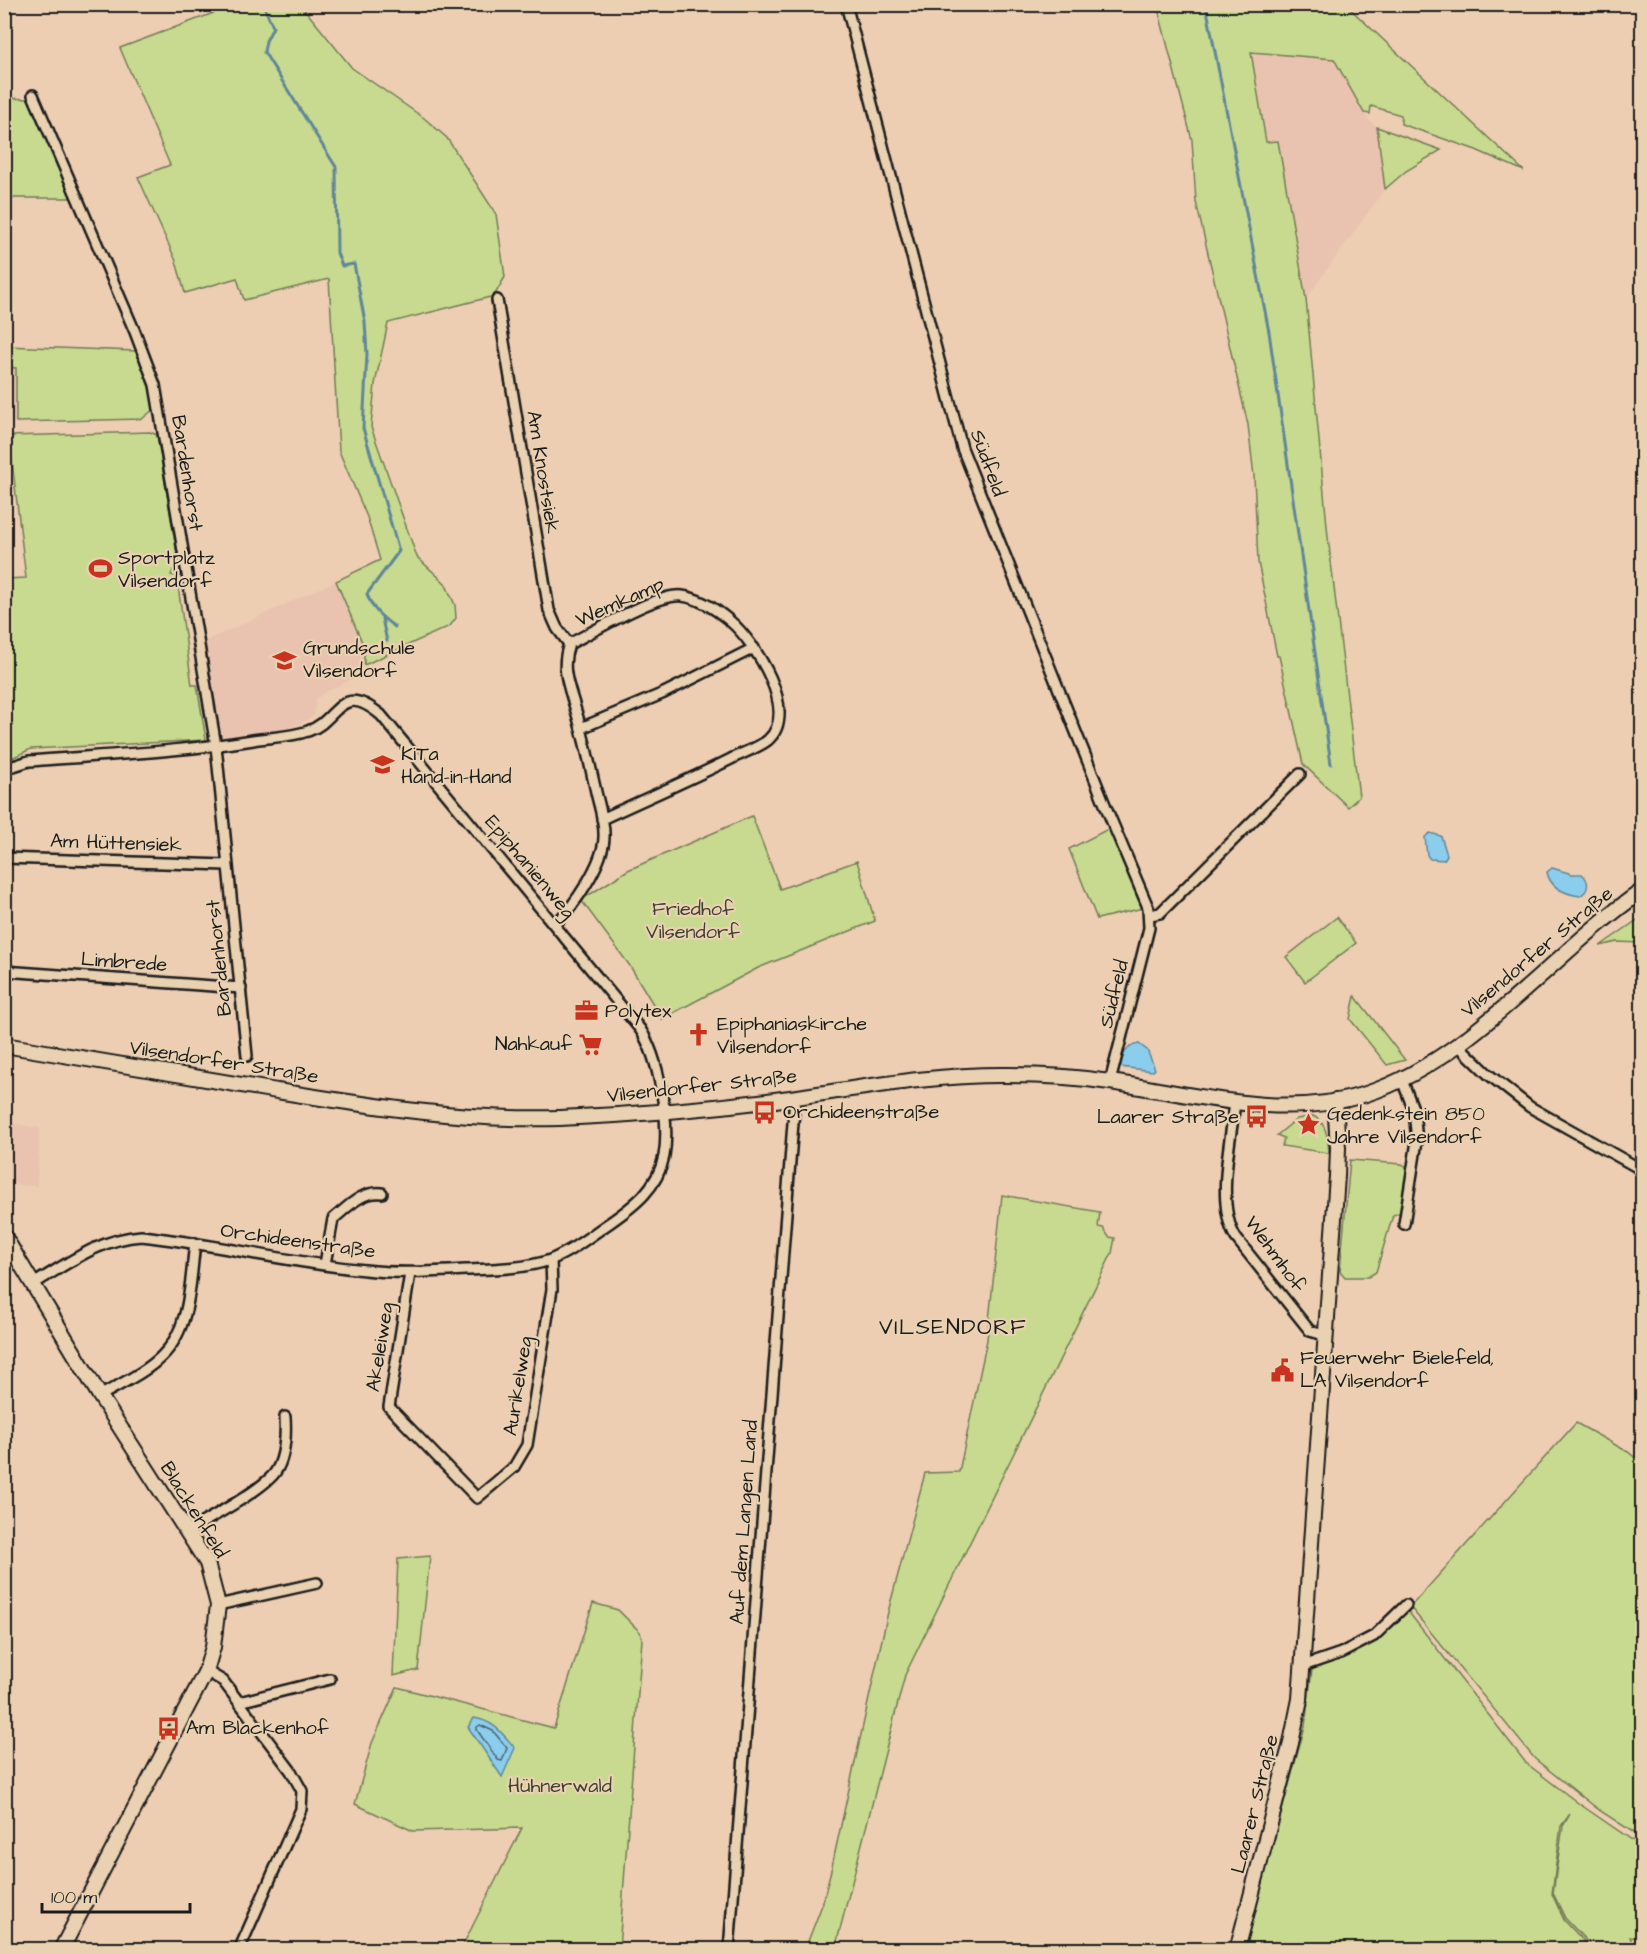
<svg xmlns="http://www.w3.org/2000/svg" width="1647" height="1954" viewBox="0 0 1647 1954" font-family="'Architects Daughter',sans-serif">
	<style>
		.built { fill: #e9c3af }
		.green { fill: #c8da8f; stroke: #727b56; stroke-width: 1.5 }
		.water { fill: #8bcdec; stroke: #5f8699; stroke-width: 1.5 }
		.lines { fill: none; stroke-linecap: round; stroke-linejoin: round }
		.shore { stroke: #48636f; stroke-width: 1.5 }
		.stream { stroke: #5f8699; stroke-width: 3 }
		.street-casing { stroke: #1c1c1c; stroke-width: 14 }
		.secondary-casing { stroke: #1c1c1c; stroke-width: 18 }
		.street { stroke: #e9d1b1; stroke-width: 9 }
		.secondary { stroke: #e9d1b1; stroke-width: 14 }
		.labels { text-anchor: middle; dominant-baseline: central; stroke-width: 4.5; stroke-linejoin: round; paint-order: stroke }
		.street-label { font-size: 20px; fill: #1c1c1c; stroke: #e9d1b1 }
		.poi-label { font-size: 20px; fill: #1c1c1c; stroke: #e9d1b1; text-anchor: start }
		.park-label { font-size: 20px; fill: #3e4233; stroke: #e9d1b1 }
		.quarter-label { font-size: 22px; letter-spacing: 1.5px; fill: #1c1c1c; stroke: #e9d1b1 }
	</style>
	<rect width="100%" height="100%" fill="#edceb3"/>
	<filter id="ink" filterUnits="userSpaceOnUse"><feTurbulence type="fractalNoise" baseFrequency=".0167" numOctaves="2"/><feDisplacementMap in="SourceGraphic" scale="12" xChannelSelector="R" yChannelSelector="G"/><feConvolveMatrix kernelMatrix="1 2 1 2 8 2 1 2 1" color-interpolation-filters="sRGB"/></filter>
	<g filter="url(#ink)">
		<g class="built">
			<path d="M1251 52 1334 59 1368 119 1377 127 1385 189 1306 299 1278 142 1267 143Z"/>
			<path d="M5 367H16V422L5 423Z"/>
			<path d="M336 581 364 647V665L356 677 322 694 316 699 314 715 304 722 294 727 227 738 222 736 218 732 203 642Z"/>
			<path d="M4 1122 40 1128 37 1186 5 1184Z"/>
		</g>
		<g class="green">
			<path d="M235 5H301L352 68 424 118 447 138 496 214 505 277 494 296 388 323 375 384 371 427 417 557 445 583 455 605 456 618 450 626 364 665V647L336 581 380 560 367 517 339 451 329 279 244 300 237 278 185 293 176 261 138 177 170 165 120 48Z"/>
			<path d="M1157 5H1346L1524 171 1476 150 1401 124V115L1371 106 1370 114 1364 113 1334 59 1251 52 1266 142 1278 141 1306 299 1328 537 1359 797 1348 807 1303 764 1279 656H1277L1258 562 1254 476 1248 425 1196 202 1192 140Z"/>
			<path d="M5 98 30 99 74 198H5Z"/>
			<path d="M1377 127 1441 150 1406 171 1385 189Z"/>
			<path d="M5 346 136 351 149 380 154 409 142 419 16 422V368L5 367Z"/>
			<path d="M150 432 157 435 178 560 171 575 176 576 177 579 192 685H197L206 740 31 749 5 761V579L26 578 9 436Z"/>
			<path d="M752 816 780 889 857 861 875 921 758 968 662 1019 630 966 581 900 628 870Z"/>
			<path d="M1110 828 1143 908 1097 919 1069 849Z"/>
			<path d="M1642 911V943L1617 942 1600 946 1640 918Z"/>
			<path d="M1337 917 1356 943 1305 982 1286 957Z"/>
			<path d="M1355 996 1405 1060 1387 1065 1350 1019Z"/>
			<path d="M1313 1116C1327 1122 1328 1140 1329 1153L1282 1146 1284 1138 1277 1135 1297 1119Z"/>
			<path d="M1350 1160 1402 1164 1408 1168 1404 1211 1393 1215 1376 1272 1368 1277H1345L1340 1271Z"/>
			<path d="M1002 1195 1100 1212 1098 1227 1103 1228 1109 1237 1115 1238 1112 1253 905 1675 835 1949H805L822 1905 832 1866 888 1612 925 1473 959 1472 987 1340Z"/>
			<path d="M1576 1423 1628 1452 1642 1463V1838L1599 1810 1535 1759 1410 1607Z"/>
			<path d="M430 1556 418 1670 393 1676 398 1559Z"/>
			<path d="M593 1603 618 1610 640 1632 642 1639 619 1949H461L522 1828 413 1831 355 1804 372 1743 397 1687 554 1728Z"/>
			<path d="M1407 1610 1526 1763 1578 1803 1642 1847V1938L1630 1937 1636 1949H1594L1565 1918 1553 1893 1563 1826 1570 1814 1561 1826 1552 1894 1564 1920 1591 1949 1244 1950 1305 1726 1312 1670 1344 1655Z"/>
		</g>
		<g class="water">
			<path d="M1430 833 1441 836 1447 855 1444 860 1430 859 1427 855 1425 837Z"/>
			<path d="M1552 868 1572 874H1582C1590 881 1589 891 1580 896 1566 894 1550 888 1547 872Z"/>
			<path d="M1139 1044 1147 1050 1155 1069 1153 1071 1120 1067C1122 1056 1126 1045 1139 1044Z"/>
			<path d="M474 1718C494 1721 502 1733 515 1748L502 1777 468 1727Z"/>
		</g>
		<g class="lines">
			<path class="shore" d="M480 1725 493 1731 507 1748 502 1761 498 1760 477 1730V1727Z"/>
			<g class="stream">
				<path d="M263 4 273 27 266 41 264 52 336 167 337 253 342 266 354 264 365 322 367 354 363 428 399 551 367 594C372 609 382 618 395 627"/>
				<path d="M1207 10 1269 332 1331 764"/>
				<path d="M382 619 387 641"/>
			</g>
			<defs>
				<g id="street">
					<path d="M846 4 962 448 1110 817 1148 907 1149 928 1110 1082"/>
					<path d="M33 95 135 332 155 385 216 746 247 1056"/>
					<path d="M497 300 549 610 557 628 569 644"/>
					<path d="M581 728 664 693 754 648"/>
					<path d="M4 769 29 761C104 755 179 752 253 740 271 737 291 737 308 731 339 721 339 680 381 715L640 1029C659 1057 670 1122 664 1156 658 1188 634 1206 608 1224 590 1236 571 1252 550 1260 524 1269 493 1269 465 1270 432 1272 399 1274 365 1270 290 1263 216 1244 141 1236 99 1239 69 1263 33 1284"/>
					<path d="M4 858 227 865"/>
					<path d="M1150 915 1160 913 1300 774"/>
					<path d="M555 924C574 907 604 862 604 837 605 822 599 806 596 792 590 765 584 737 576 711 569 686 560 669 569 644 593 632 657 593 682 596 699 598 717 610 730 621 755 642 800 712 768 740 758 748 742 753 731 759 689 780 645 799 602 819"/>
					<path d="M4 971 241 988"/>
					<path d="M1457 1044 1488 1074 1530 1107 1642 1170"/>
					<path d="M1402 1080 1414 1111 1417 1141 1404 1224"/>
					<path d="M1235 1102C1231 1141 1215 1204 1236 1238L1310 1331 1327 1336"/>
					<path d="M325 1264 333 1219C348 1207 361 1191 382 1193"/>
					<path d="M410 1273 389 1407 477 1498 514 1467 527 1445 552 1289 551 1260"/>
					<path d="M100 1396C120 1384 145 1373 162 1356 191 1328 190 1281 195 1243"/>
					<path d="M188 1531C208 1519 266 1488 276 1471 285 1457 286 1433 285 1417"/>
					<path d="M218 1605 317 1583"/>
					<path d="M1303 1666 1341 1653 1374 1636 1406 1605"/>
					<path d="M206 1671 223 1681 291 1771 302 1791 301 1809 239 1950"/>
					<path d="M239 1702 330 1679"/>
					<path d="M729 1950 795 1097"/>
				</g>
				<g id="secondary">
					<path d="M4 1045C95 1061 186 1076 277 1091 370 1106 465 1121 560 1118 632 1115 704 1109 775 1100 852 1090 929 1074 1007 1075 1041 1075 1076 1077 1110 1082 1194 1094 1282 1121 1366 1094 1471 1060 1552 953 1642 891"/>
					<path d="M4 1236 100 1396 207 1563 218 1605 213 1647 206 1671 61 1950"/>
					<path d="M1237 1950 1291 1743 1300 1699 1337 1176 1338 1148 1335 1101"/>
				</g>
			</defs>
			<use href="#street" class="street-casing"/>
			<use href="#secondary" class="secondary-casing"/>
			<use href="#street" class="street"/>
			<use href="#secondary" class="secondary"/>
		</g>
	</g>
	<defs>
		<symbol id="stadium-bare" viewBox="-9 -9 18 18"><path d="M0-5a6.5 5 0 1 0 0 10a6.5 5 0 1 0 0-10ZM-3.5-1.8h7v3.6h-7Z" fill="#c8321e" stroke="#e9d1b1" stroke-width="2.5" paint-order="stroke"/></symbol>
		<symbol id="school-bare" viewBox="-9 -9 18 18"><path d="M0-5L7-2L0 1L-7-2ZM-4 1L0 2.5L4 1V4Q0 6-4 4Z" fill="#c8321e" stroke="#e9d1b1" stroke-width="2.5" paint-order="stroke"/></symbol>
		<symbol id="office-bare" viewBox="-9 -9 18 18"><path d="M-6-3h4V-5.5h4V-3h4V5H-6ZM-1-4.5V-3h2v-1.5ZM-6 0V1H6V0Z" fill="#c8321e" stroke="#e9d1b1" stroke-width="2.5" paint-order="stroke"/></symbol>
		<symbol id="church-bare" viewBox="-9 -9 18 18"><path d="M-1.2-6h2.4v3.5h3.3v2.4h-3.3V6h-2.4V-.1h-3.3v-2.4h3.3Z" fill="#c8321e" stroke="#e9d1b1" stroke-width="2.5" paint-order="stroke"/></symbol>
		<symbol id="supermarket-bare" viewBox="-9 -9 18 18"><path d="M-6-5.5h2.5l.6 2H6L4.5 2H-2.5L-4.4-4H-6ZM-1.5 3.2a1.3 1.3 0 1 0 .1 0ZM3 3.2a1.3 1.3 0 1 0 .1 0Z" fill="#c8321e" stroke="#e9d1b1" stroke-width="2.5" paint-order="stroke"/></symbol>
		<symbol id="bus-bare" viewBox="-9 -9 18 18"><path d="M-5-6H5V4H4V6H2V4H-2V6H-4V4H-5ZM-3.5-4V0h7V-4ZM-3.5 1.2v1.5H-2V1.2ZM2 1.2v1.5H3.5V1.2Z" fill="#c8321e" stroke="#e9d1b1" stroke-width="2.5" paint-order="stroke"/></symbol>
		<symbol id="sight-bare" viewBox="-9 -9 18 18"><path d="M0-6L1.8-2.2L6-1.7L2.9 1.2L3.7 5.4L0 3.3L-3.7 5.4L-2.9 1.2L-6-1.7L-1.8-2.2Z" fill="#c8321e" stroke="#e9d1b1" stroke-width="2.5" paint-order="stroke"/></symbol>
		<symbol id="civic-bare" viewBox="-9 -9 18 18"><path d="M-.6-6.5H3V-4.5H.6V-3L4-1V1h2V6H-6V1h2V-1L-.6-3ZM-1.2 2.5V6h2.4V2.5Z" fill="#c8321e" stroke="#e9d1b1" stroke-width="2.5" paint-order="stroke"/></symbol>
	</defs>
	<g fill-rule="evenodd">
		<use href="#stadium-bare" x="84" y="552" width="33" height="33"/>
		<use href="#school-bare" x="268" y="644" width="33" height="33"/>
		<use href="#school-bare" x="366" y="748" width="33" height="33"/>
		<use href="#office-bare" x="570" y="994" width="33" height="33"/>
		<use href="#church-bare" x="682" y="1018" width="33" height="33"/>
		<use href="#supermarket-bare" x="574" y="1028" width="33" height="33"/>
		<use href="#bus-bare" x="748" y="1096" width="33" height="33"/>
		<use href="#bus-bare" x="1240" y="1100" width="33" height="33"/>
		<use href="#sight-bare" x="1292" y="1108" width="33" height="33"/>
		<use href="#civic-bare" x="1266" y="1354" width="33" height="33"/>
		<use href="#bus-bare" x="152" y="1712" width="33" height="33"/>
	</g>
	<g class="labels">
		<g class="street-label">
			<text transform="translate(988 463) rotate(70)">Südfeld</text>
			<text transform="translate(543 472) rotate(81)">Am Knostsiek</text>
			<text transform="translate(187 473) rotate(81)">Bardenhorst</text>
			<text transform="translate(620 602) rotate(-24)">Wemkamp</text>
			<text transform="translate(116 843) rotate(2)">Am Hüttensiek</text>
			<text transform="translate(530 867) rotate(50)">Epiphanienweg</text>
			<text transform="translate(1537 952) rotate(-40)">Vilsendorfer Straße</text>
			<text transform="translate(219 958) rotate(-96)">Bardenhorst</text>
			<text transform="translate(124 962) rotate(4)">Limbrede</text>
			<text transform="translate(1114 994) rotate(-76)">Südfeld</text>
			<text transform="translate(224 1062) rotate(9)">Vilsendorfer Straße</text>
			<text transform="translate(702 1086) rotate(-6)">Vilsendorfer Straße</text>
			<text transform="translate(298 1241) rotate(8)">Orchideenstraße</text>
			<text transform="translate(1275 1254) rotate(54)">Wehmhof</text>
			<text transform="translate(380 1347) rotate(-81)">Akeleiweg</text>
			<text transform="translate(518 1386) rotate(-81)">Aurikelweg</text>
			<text transform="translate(194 1510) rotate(58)">Blackenfeld</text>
			<text transform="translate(744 1522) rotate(-86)">Auf dem Langen Land</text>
			<text transform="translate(1255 1804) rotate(-76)">Laarer Straße</text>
		</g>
		<g class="poi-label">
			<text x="118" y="558">Sportplatz<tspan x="118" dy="23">Vilsendorf</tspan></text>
			<text x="303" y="648">Grundschule<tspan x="303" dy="23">Vilsendorf</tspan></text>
			<text x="401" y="754">KiTa<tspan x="401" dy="23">Hand-in-Hand</tspan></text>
			<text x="605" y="1011">Polytex</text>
			<text x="717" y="1024">Epiphaniaskirche<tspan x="717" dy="23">Vilsendorf</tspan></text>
			<text x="572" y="1044" text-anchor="end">Nahkauf</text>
			<text x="783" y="1112">Orchideenstraße</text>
			<text x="1327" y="1114">Gedenkstein 850<tspan x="1327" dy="23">Jahre Vilsendorf</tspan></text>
			<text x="1239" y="1117" text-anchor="end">Laarer Straße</text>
			<text x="1300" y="1358">Feuerwehr Bielefeld,<tspan x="1300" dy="23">LA Vilsendorf</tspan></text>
			<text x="186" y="1728">Am Blackenhof</text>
		</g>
		<g class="park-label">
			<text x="693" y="909">Friedhof<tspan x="693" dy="23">Vilsendorf</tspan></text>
			<text x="560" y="1786">Hühnerwald</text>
		</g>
		<g class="quarter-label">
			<text x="953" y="1327">VILSENDORF</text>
		</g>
	</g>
	<rect width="1647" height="1954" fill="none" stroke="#e9d1b1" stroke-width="24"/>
	<rect x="12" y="12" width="1623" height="1930" fill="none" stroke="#1c1c1c" stroke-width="2" filter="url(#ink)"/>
	<path d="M42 1903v9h148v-9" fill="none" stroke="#1c1c1c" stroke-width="3"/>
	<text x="51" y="1903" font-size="18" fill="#1c1c1c" stroke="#e9d1b1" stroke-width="4.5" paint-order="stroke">100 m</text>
</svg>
